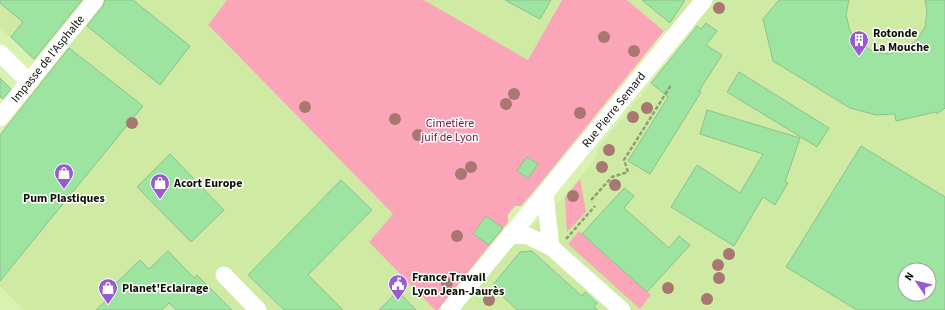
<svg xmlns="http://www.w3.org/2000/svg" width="945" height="310" viewBox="0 0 945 310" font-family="'Source Sans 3',sans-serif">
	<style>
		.built { fill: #ceeaa3; fill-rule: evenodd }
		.green { fill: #fba6b8 }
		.building { fill: #9de4a0; stroke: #8dc08f; fill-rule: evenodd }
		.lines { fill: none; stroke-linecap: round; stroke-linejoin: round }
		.path { stroke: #8da071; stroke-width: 2.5; stroke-dasharray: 4 2; stroke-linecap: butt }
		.minor { stroke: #fff; stroke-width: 17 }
		.tree { fill: #a97771 }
		.labels { text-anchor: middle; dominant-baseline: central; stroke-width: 3; stroke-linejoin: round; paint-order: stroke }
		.poi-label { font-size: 12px; font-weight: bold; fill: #0a1100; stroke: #fff; text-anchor: start }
		.street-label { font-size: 12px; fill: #0a1100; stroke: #fff }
		.park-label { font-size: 12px; fill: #82123c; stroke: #fff }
	</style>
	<rect width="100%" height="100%" fill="#d9f2b2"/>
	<g class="built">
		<path d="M0 0H227L208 26 393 214 369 242 435 310H24L0 286V134L47 74 0 27Z"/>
		<path d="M424 0H562L528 60Z"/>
		<path d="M627 0H945V310H439L563 198 596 158 598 148 697 27 664 31ZM905 270H929V294H905Z"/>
	</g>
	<g class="green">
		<path d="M227 0H424L528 60 562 0H627L664 31 530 196 521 206H515L508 215V222L438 310H435L369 242 393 214 208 25Z"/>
		<path d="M580 179 586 212 567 232 565 198Z"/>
		<path d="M579 231 651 295 640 309 568 244Z"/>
	</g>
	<g class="building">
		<path d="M0 0H82L34 59 11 37 23 22 0 3Z"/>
		<path d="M105 0H133L190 46 160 85 87 26 103 6Z"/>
		<path d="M505 0H551L540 19Z"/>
		<path d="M642 0H685L670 23Z"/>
		<path d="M779 0H849L846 15 850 31 859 43 874 52 889 54 904 50 917 40 925 27 927 11 925 0H945V108L937 114 936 112 896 121 895 114 876 115 850 108 773 61 763 19Z"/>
		<path d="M706 23 717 31 706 45 722 55 699 91 701 92 650 174 628 161 668 97 651 83 697 26 701 29Z"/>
		<path d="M69 48 143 106 0 281V135Z"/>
		<path d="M739 72 829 128 817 147 727 92Z"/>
		<path d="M0 78 11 89 3 99 0 97Z"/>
		<path d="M707 110 800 138 785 182 788 183 775 205 763 197 734 246 671 207 697 165 740 193 763 154 700 134Z"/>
		<path d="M861 146 945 197V310H857L786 267ZM905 270H929V294H905Z"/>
		<path d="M170 154 224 210 191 242 137 187Z"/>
		<path d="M527 157 538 164 528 178 517 171Z"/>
		<path d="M341 180 372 210 308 275 343 310H284L248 275Z"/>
		<path d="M624 188 634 196 624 208 669 248 679 236 690 245 647 292 582 234Z"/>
		<path d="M486 216 503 228 489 245 473 234Z"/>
		<path d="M168 251 194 278 197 275 232 310H176L169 303 162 310H96L116 291 112 287 140 260 149 269Z"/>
		<path d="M532 251 582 296 585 292 597 303 594 307 598 310H517L492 286 520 252Z"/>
		<path d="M398 291 416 310H379Z"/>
	</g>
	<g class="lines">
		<g class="path">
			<path d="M591 200 612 177 628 172 624 160 671 85"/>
			<path d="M566 239 595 206"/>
		</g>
		<g class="minor">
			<path d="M0 53 29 82"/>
			<path d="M0 118 95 0"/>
			<path d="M545 195 551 247"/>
			<path d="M512 235 528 236 551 247 622 310"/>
			<path d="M224 275 258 310"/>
			<path d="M449 310 704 0"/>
		</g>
	</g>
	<g class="tree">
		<circle cx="719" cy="8" r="6"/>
		<circle cx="604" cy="37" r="6"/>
		<circle cx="634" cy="51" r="6"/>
		<circle cx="514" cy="94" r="6"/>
		<circle cx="506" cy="104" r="6"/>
		<circle cx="305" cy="107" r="6"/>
		<circle cx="647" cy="108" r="6"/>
		<circle cx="580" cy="113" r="6"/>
		<circle cx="633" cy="117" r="6"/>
		<circle cx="395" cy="119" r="6"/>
		<circle cx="132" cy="123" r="6"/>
		<circle cx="418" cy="135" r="6"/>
		<circle cx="609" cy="150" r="6"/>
		<circle cx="471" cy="167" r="6"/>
		<circle cx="602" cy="167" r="6"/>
		<circle cx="461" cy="174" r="6"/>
		<circle cx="615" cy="185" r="6"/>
		<circle cx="573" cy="196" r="6"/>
		<circle cx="457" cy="236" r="6"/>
		<circle cx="729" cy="254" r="6"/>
		<circle cx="718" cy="265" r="6"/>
		<circle cx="719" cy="278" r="6"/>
		<circle cx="447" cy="283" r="6"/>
		<circle cx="668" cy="288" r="6"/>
		<circle cx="707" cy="299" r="6"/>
		<circle cx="489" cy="300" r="6"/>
	</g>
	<defs>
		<symbol id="building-pin" viewBox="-11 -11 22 30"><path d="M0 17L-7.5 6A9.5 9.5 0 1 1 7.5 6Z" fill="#995bd2" stroke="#fff"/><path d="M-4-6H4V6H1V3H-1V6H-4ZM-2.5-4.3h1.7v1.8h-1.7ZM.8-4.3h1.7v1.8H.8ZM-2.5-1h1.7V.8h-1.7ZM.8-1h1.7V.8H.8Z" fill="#fff"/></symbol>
		<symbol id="shop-pin" viewBox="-11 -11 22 30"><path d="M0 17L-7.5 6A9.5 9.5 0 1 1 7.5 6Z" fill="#995bd2" stroke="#fff"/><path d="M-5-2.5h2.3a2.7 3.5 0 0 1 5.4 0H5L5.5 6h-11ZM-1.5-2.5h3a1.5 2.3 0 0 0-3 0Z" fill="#fff"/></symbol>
		<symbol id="civic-pin" viewBox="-11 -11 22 30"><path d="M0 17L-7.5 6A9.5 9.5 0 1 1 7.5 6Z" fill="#995bd2" stroke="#fff"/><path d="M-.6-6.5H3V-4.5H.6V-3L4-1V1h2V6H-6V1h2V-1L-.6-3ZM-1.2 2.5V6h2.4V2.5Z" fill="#fff"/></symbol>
	</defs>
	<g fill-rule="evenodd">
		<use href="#building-pin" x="848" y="29" width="22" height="30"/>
		<use href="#shop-pin" x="53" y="162" width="22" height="30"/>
		<use href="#shop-pin" x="149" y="172" width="22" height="30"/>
		<use href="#civic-pin" x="387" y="273" width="22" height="30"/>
		<use href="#shop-pin" x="97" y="277" width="22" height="30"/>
	</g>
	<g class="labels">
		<g class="poi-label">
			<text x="873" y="33">Rotonde<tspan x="873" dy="14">La Mouche</tspan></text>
			<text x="174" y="183">Acort Europe</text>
			<text x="64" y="198" text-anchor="middle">Pum Plastiques</text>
			<text x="412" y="277">France Travail<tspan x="412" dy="14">Lyon Jean-Jaurès</tspan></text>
			<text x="122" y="288">Planet'Eclairage</text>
		</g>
		<g class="street-label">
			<text transform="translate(48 59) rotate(-51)">Impasse de l'Asphalte</text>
			<text transform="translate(614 110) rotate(-51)">Rue Pierre Semard</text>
		</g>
		<g class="park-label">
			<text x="450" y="123">Cimetière<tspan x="450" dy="14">juif de Lyon</tspan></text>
		</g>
	</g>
	<g transform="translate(917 282) rotate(305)"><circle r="19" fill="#ffffff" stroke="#9da099"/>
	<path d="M0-3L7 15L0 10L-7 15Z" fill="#995bd2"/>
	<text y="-6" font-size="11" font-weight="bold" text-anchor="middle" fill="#0a1100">N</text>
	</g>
</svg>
